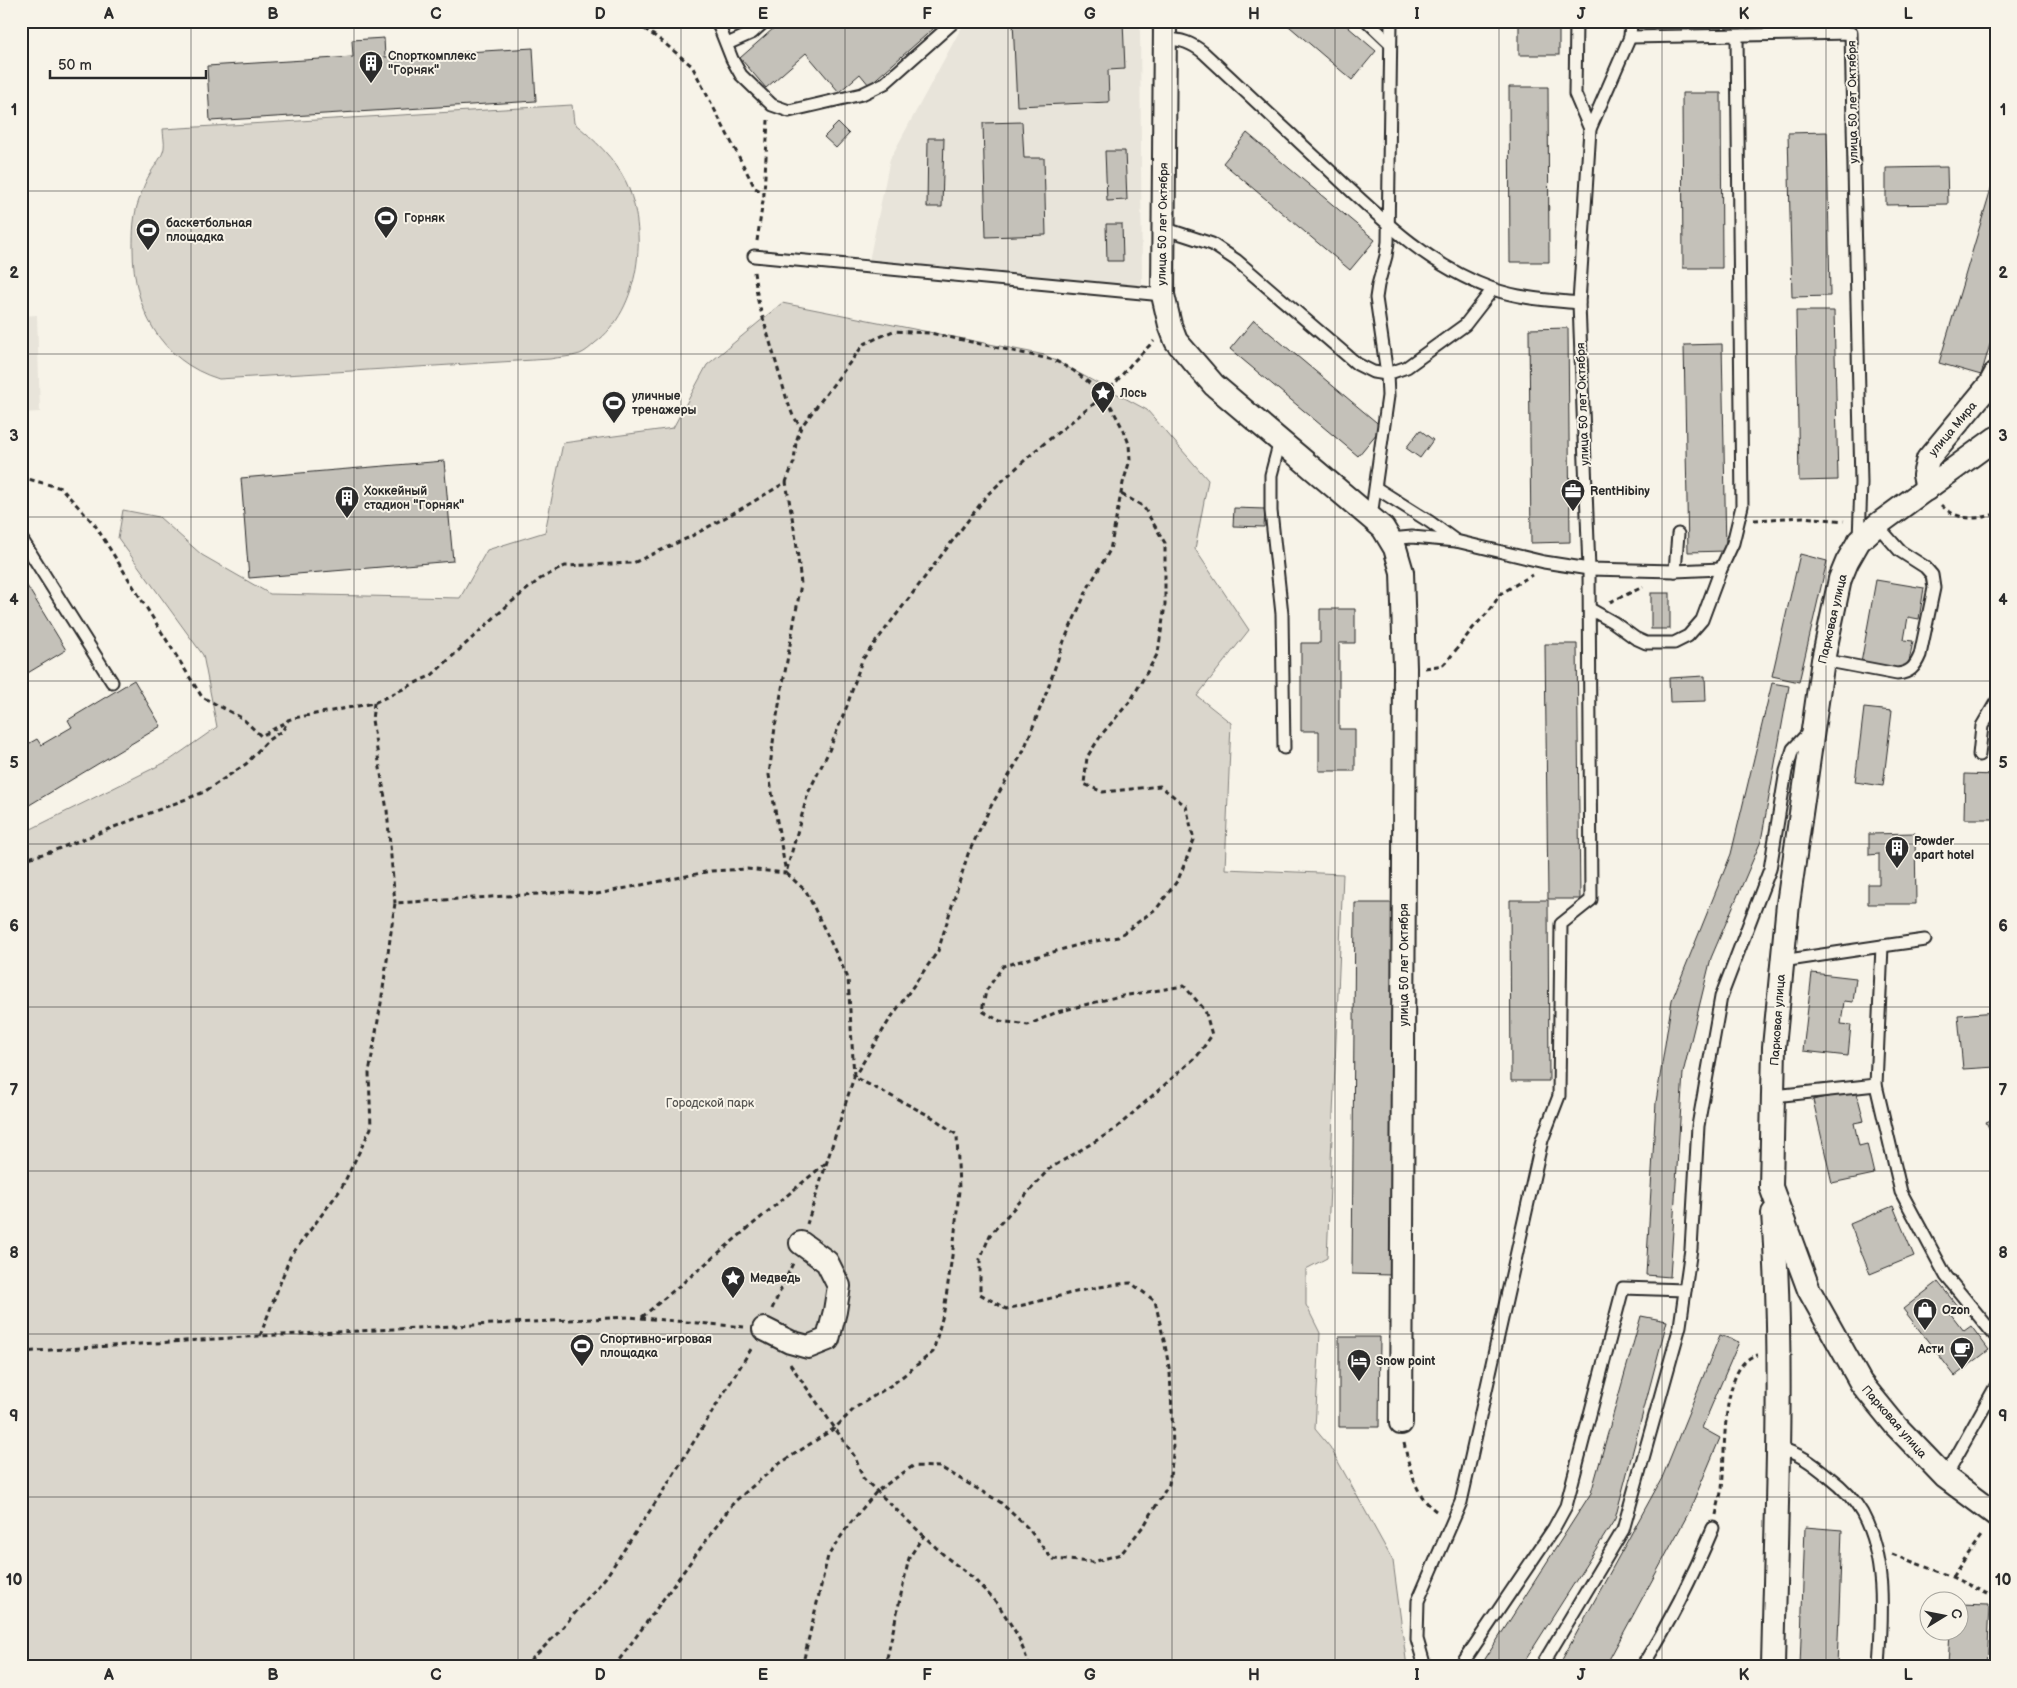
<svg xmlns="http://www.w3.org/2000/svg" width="2017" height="1688" viewBox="0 0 2017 1688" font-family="'Balsamiq Sans',sans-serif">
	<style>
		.built { fill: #e8e4da }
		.green { fill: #dad6cc; stroke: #82807c }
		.building { fill: #c4c1b9; stroke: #2b2b2b }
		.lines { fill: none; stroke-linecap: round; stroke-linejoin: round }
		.lane-casing { stroke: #2b2b2b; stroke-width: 15 }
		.street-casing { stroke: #2b2b2b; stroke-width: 26 }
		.path { stroke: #2b2b2b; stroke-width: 3; stroke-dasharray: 5 4; stroke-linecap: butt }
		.lane { stroke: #f7f3e8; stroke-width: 11 }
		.street { stroke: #f7f3e8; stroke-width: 22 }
		.grid { fill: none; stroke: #2b2b2b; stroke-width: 1; stroke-opacity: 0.55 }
		.labels { text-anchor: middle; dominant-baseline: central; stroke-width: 4; stroke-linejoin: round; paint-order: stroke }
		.poi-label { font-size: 12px; font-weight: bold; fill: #2b2b2b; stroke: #f7f3e8; text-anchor: start }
		.street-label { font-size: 12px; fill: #2b2b2b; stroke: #f7f3e8 }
		.park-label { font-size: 12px; fill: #575653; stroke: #f7f3e8 }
		.neatline { fill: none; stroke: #2b2b2b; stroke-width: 2 }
		.grid-label { font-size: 16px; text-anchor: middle; font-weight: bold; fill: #2b2b2b }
	</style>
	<rect width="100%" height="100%" fill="#f7f3e8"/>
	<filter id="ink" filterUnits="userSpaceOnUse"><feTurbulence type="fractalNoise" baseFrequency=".02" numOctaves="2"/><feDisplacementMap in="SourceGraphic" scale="10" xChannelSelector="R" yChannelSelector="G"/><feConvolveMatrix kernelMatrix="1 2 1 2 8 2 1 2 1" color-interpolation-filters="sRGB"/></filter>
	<g filter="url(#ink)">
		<g class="built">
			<path d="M965 21H1140L1142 292 869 261 890 159Z"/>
			<path d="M37 315 40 412 21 413V316Z"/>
		</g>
		<g class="green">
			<path d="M572 105 574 123C594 139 615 159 626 182 649 231 640 310 595 343 591 347 585 352 580 354 571 357 559 357 550 359L219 379C160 361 133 308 133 249 133 232 133 216 139 200 142 190 146 180 151 172 155 165 163 156 164 148 165 143 163 135 163 129Z"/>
			<path d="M782 303 1045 355 1147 410 1208 480 1195 549 1249 630 1197 696 1231 723 1225 869 1343 874 1327 1258 1306 1269V1305L1320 1333 1315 1429 1330 1447 1393 1561 1407 1667H21V834L170 760 217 727 203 655 118 538 123 510 159 517 202 555 270 594 460 598 487 550 545 532 563 443 673 428 707 365Z"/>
		</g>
		<g class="building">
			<path d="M782 21H942L869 85 860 74 839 92 806 53 766 88 740 58Z"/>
			<path d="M1013 21H1123L1125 69 1108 70 1109 102 1017 106Z"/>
			<path d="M1283 21H1341L1376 51 1352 80Z"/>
			<rect x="1519" y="21" width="40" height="34"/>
			<path d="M384 38 385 57 533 48 536 101 210 121 207 66 353 57 352 40Z"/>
			<path d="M1509 87H1548L1549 262H1510Z"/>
			<path d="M1682 93H1721L1722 268H1683Z"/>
			<path d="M1022 122 1024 158H1044L1046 235 986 237 983 123Z"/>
			<path d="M838 123 849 134 836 148 824 137Z"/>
			<path d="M1827 132 1830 296 1792 297 1788 133Z"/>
			<path d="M1247 133 1375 240 1350 270 1223 163Z"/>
			<path d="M928 138H944L942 207H927Z"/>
			<path d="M1105 151H1125L1127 200 1107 201Z"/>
			<path d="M1947 167 1948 204 1886 205V168Z"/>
			<path d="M1996 172V324L1981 375 1939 363Z"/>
			<path d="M1106 224H1122L1123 261H1107Z"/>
			<path d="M1796 311H1834L1838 480 1799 481Z"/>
			<path d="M1254 320 1382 427 1358 456 1230 349Z"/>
			<path d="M1568 328 1570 542 1531 543 1529 329Z"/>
			<path d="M1722 344 1726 551 1688 552 1684 345Z"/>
			<path d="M1420 430 1433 440 1420 458 1406 448Z"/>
			<path d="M444 461 453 561 249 578 241 478Z"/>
			<path d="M1234 508 1265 509 1264 527 1233 526Z"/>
			<path d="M1800 554 1827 561 1799 682 1772 676Z"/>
			<path d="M21 576 66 650 21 677Z"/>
			<path d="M1876 580 1924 588 1919 619 1908 617 1904 640 1913 641 1907 672 1861 663Z"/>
			<rect x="1651" y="593" width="19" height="36"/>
			<path d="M1320 609H1355V643H1339V729H1355V771H1319V731H1301V643H1320Z"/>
			<path d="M1545 644H1577L1580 899H1548Z"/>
			<path d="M1705 676 1706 701 1670 702 1669 678Z"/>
			<path d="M134 680 161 726 21 810V748L37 739 41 745 72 727 68 720Z"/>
			<path d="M1772 683 1789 686 1761 841 1711 958 1683 1073 1670 1277 1646 1275 1656 1102 1672 1000 1731 854Z"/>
			<path d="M1864 708 1892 711 1883 786 1855 782Z"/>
			<path d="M1965 774 1996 775V819H1964Z"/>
			<path d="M1915 833 1916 904H1868V884H1879V854L1869 855V834Z"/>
			<path d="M1510 900H1548L1549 1081H1511Z"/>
			<path d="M1355 903H1394L1391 1275 1352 1274Z"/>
			<path d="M1812 973 1856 978 1853 1002 1844 1001 1841 1024 1851 1025 1848 1056 1803 1051Z"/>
			<path d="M1996 1012V1067L1963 1069 1958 1015Z"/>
			<path d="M1856 1090 1864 1121 1854 1123 1859 1146 1867 1144 1874 1174 1832 1183 1813 1100Z"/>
			<path d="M1996 1118V1142L1986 1122Z"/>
			<path d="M1893 1206 1914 1256 1870 1274 1850 1224Z"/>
			<path d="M1938 1282 1958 1307 1950 1313 1964 1331 1971 1326 1989 1350 1955 1376 1903 1309Z"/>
			<path d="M1641 1316 1667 1321 1615 1519 1521 1667H1480L1591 1493Z"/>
			<path d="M1720 1335 1739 1342 1702 1428 1720 1438 1688 1514 1605 1667H1558L1662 1478Z"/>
			<path d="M1339 1337H1380L1379 1427H1339Z"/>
			<path d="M1805 1527 1842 1530 1837 1667H1800Z"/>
			<path d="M1960 1604 1989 1605 1986 1667H1948L1950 1630H1960Z"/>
		</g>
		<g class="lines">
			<defs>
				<g id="lane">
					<path d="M717 21 732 59 741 75 772 105 789 111 862 94 885 83 955 21"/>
					<path d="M1367 21 1390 43"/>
					<path d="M1576 21 1575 94 1590 129"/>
					<path d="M1630 37 1851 33 1861 483 1859 540"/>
					<path d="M1165 39C1181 39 1192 43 1204 53 1245 91 1285 129 1326 167 1376 214 1427 266 1493 289 1521 299 1550 300 1579 303"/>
					<path d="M727 44 752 33 765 21"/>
					<path d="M1163 228 1212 244 1236 260 1357 364 1373 372 1387 374 1407 367 1465 325 1493 289"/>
					<path d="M754 256 1163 295"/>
					<path d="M1280 441 1271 475V511L1282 614 1284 748"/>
					<path d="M1376 488 1430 522 1456 541"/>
					<path d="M1371 517 1388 396 1387 374 1376 298 1378 285 1386 256 1388 242 1391 21"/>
					<path d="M1678 534 1675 571 1721 569"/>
					<path d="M21 538 112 682"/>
					<path d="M1390 539 1412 537 1456 541 1544 562 1589 569 1675 571"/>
					<path d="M1590 609 1613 622 1635 638 1646 643H1674L1688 636 1702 620 1721 569 1733 543 1742 506 1737 36"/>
					<path d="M1823 660 1897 674C1910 673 1915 667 1920 655L1934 588 1932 575 1925 567 1900 551 1877 525"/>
					<path d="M1979 755 1982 726 1996 702"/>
					<path d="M1882 946 1925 940"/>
					<path d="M1782 961 1882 946 1876 1085 1901 1192 1946 1276 1996 1337"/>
					<path d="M1774 1096 1876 1085"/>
					<path d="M1777 1447C1800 1454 1811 1462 1829 1477 1842 1487 1854 1499 1862 1513 1887 1559 1882 1617 1879 1667"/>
					<path d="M1945 1477 1996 1386"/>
					<path d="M1425 1667 1417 1639 1418 1601 1461 1502 1542 1140 1559 1096 1561 924 1591 900 1589 569 1579 303 1590 129 1630 37 1631 21"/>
					<path d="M1460 1667 1554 1528 1566 1506 1623 1288 1685 1290"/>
					<path d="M1541 1667 1623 1530 1680 1326 1691 1249 1698 1126 1721 997 1770 869 1786 771 1793 749 1809 732"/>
					<path d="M1642 1667C1670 1622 1693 1576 1713 1528"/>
				</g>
				<g id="street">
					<path d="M1165 21 1163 295 1170 325 1176 341 1214 385 1383 528 1395 548 1402 572 1405 668 1401 1423"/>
					<path d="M1996 438 1877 525 1859 541 1847 562 1840 579 1823 660 1788 904 1774 1047 1771 1187 1809 1290 1861 1383 1896 1426 1945 1477 1996 1515"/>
					<path d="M1927 489 1924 475 1928 459 1990 384 1996 373"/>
					<path d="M1773 1213C1784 1364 1776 1516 1773 1667"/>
					<path d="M764 1329 790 1342 808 1347 828 1339 835 1311 839 1286 827 1262 801 1243"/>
				</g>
			</defs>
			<use href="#lane" class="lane-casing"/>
			<use href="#street" class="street-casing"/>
			<g class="path">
				<path d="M641 21 642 27 663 42 692 66 755 188 764 193"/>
				<path d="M757 241 764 194 768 120"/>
				<path d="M754 272 758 301 787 400 793 416 801 427"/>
				<path d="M21 477 61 488 95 525 202 697 242 718 261 736 288 721"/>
				<path d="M1941 505C1958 521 1975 520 1996 514"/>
				<path d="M1754 520 1803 517 1844 521"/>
				<path d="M1610 602 1643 587"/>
				<path d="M1425 668 1443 665 1448 660 1473 628 1491 609 1500 594 1532 575"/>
				<path d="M374 703 372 720 387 810 395 903"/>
				<path d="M21 860 50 852 204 792 246 764 267 741 283 730 288 720 294 718 374 703 432 675 509 604 540 579 565 566 633 563 690 537 746 506 786 482 794 462 796 442 801 427 864 344 893 331 930 333 1054 360 1074 371 1105 395 1124 431 1129 444 1130 460 1123 483 1110 550 1089 586 1064 641 1047 691 1023 752 991 806 968 854 938 951 890 1019 854 1077 807 1224"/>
				<path d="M854 1076 848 978 806 891 786 873 808 793 828 753 847 706 862 660 988 494 1036 450 1105 395 1132 363 1154 341"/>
				<path d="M772 1309 793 1263"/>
				<path d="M642 1317 827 1162"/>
				<path d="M260 1336 290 1257 341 1189 371 1128 369 1073 381 1003 395 903 570 892 597 894 711 871 747 869 786 873 769 775 775 727 801 584 796 540 786 482"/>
				<path d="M21 1352 260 1336 629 1317 744 1327"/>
				<path d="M790 1364 855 1457 863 1478 946 1557 972 1577 998 1604 1018 1636 1030 1667"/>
				<path d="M1404 1443C1410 1469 1415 1498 1439 1513"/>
				<path d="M1716 1515C1718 1506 1720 1497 1722 1488 1726 1458 1719 1361 1758 1355"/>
				<path d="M1892 1554 1952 1577 1996 1598"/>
				<path d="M1952 1577 1983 1533"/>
				<path d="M524 1667 556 1635 606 1577 667 1485 753 1346"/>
				<path d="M614 1667 734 1502 779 1464 835 1428 855 1408 893 1384 933 1352 944 1311 954 1242 959 1190 957 1135 932 1117 854 1077"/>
				<path d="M802 1667 828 1556 848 1526 877 1491 913 1466 940 1467 1000 1502 1028 1528 1052 1559 1093 1562 1121 1554 1145 1524 1169 1484 1173 1454 1172 1412 1170 1373 1165 1345 1155 1301 1131 1283C1089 1286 1048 1300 1006 1309L980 1294V1259L990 1235 1049 1169 1114 1130 1198 1055 1212 1035 1205 1010 1184 986 1116 997 1057 1012 1028 1025 1000 1021 982 1011 986 991 1003 966 1085 943 1118 937 1157 908 1178 880 1194 840 1186 806 1160 786 1103 792 1084 784 1087 757 1102 734 1131 700 1158 653 1165 605V543L1143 506 1121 494"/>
				<path d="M885 1667 909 1558 924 1535"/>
			</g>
			<use href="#lane" class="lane"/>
			<use href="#street" class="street"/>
		</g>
	</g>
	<path class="grid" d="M191 21V1667M354 21V1667M518 21V1667M681 21V1667M845 21V1667M1008 21V1667M1172 21V1667M1335 21V1667M1499 21V1667M1662 21V1667M1826 21V1667M21 191H1996M21 354H1996M21 517H1996M21 681H1996M21 844H1996M21 1007H1996M21 1171H1996M21 1334H1996M21 1497H1996"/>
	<defs>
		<symbol id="building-pin" viewBox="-11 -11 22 30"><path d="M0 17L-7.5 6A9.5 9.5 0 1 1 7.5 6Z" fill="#2b2b2b" stroke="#f7f3e8"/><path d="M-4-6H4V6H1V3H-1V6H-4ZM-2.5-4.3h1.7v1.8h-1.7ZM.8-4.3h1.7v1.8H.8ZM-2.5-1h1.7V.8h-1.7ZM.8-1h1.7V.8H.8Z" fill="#fff"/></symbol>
		<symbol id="stadium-pin" viewBox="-11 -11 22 30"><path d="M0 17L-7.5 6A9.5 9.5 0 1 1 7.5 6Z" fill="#2b2b2b" stroke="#f7f3e8"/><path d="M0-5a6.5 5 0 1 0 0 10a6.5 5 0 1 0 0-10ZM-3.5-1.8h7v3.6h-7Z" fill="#fff"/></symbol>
		<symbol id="sight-pin" viewBox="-11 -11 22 30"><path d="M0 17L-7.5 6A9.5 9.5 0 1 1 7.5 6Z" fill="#2b2b2b" stroke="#f7f3e8"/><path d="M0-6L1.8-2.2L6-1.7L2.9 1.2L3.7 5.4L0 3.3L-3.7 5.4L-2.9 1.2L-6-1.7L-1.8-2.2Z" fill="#fff"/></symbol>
		<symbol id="office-pin" viewBox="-11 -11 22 30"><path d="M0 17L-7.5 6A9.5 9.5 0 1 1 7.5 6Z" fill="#2b2b2b" stroke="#f7f3e8"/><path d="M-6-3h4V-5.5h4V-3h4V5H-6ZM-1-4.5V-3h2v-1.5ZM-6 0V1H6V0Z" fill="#fff"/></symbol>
		<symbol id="shop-pin" viewBox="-11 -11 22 30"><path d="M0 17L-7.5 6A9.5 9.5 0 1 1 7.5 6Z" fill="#2b2b2b" stroke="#f7f3e8"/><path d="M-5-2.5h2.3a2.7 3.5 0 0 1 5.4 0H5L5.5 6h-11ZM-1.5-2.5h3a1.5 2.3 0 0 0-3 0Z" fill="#fff"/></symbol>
		<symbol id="cafe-pin" viewBox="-11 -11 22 30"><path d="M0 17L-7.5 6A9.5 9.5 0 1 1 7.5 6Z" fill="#2b2b2b" stroke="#f7f3e8"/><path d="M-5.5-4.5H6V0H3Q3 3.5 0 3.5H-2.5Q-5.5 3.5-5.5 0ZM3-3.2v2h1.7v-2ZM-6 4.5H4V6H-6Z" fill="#fff"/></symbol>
		<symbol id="hotel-pin" viewBox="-11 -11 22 30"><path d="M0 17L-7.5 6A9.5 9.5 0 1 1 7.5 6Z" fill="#2b2b2b" stroke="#f7f3e8"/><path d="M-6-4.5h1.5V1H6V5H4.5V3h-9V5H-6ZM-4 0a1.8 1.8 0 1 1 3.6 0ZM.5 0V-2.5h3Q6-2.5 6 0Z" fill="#fff"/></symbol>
	</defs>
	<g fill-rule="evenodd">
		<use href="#building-pin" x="357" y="49" width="28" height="38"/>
		<use href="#stadium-pin" x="372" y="204" width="28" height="38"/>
		<use href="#stadium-pin" x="134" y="216" width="28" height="38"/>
		<use href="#sight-pin" x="1089" y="379" width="28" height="38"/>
		<use href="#stadium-pin" x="600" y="389" width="28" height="38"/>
		<use href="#office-pin" x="1559" y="477" width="28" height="38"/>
		<use href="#building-pin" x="333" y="484" width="28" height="38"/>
		<use href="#building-pin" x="1883" y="834" width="28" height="38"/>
		<use href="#sight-pin" x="719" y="1264" width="28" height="38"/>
		<use href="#shop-pin" x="1911" y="1296" width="28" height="38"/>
		<use href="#stadium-pin" x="568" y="1332" width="28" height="38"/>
		<use href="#cafe-pin" x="1948" y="1335" width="28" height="38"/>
		<use href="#hotel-pin" x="1345" y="1347" width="28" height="38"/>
	</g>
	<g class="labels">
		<g class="poi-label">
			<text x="388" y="56">Спорткомплекс<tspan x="388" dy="14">"Горняк"</tspan></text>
			<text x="404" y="218">Горняк</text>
			<text x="166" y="223">баскетбольная<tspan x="166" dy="14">площадка</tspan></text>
			<text x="1120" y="393">Лось</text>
			<text x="632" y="396">уличные<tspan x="632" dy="14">тренажеры</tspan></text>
			<text x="364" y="491">Хоккейный<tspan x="364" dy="14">стадион "Горняк"</tspan></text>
			<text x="1590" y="491">RentHibiny</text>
			<text x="1914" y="841">Powder<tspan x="1914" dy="14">apart hotel</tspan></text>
			<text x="750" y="1278">Медведь</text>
			<text x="1942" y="1310">Ozon</text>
			<text x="600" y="1339">Спортивно-игровая<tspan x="600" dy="14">площадка</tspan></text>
			<text x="1944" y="1349" text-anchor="end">Асти</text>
			<text x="1376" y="1361">Snow point</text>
		</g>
		<g class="street-label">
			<text transform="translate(1853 102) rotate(-91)">улица 50 лет Октября</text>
			<text transform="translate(1163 224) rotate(-89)">улица 50 лет Октября</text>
			<text transform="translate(1583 404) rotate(-92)">улица 50 лет Октября</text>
			<text transform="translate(1953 429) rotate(-50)">улица Мира</text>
			<text transform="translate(1833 619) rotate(-77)">Парковая улица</text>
			<text transform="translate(1404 965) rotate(-90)">улица 50 лет Октября</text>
			<text transform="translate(1778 1020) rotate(-86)">Парковая улица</text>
			<text transform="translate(1894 1422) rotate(49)">Парковая улица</text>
		</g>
		<g class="park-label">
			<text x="710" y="1103">Городской парк</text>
		</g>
	</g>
	<rect width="2017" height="1688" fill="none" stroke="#f7f3e8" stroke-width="55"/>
	<g transform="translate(1944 1616) rotate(80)"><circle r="24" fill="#f7f3e8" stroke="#a5a39c"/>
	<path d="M0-4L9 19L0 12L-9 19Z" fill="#2b2b2b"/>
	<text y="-8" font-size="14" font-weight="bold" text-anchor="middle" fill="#2b2b2b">С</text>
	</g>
	<path d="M50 70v8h156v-8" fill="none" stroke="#2b2b2b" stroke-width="2.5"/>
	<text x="58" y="70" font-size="15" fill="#2b2b2b" stroke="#f7f3e8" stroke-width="4" paint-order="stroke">50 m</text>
	<rect x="28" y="28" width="1962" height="1632" class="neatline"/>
	<g class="grid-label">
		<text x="109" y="19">A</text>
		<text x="273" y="19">B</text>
		<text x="436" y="19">C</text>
		<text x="600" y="19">D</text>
		<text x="763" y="19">E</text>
		<text x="927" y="19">F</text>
		<text x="1090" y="19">G</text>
		<text x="1254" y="19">H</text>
		<text x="1417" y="19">I</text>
		<text x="1581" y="19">J</text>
		<text x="1744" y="19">K</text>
		<text x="1908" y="19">L</text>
		<text x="14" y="115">1</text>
		<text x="2003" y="115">1</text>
		<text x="14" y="278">2</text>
		<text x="2003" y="278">2</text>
		<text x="14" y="441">3</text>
		<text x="2003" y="441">3</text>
		<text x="14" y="605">4</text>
		<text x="2003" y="605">4</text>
		<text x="14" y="768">5</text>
		<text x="2003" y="768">5</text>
		<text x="14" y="931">6</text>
		<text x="2003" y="931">6</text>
		<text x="14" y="1095">7</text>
		<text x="2003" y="1095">7</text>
		<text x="14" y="1258">8</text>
		<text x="2003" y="1258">8</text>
		<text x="14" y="1421">9</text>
		<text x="2003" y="1421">9</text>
		<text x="14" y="1585">10</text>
		<text x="2003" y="1585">10</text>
		<text x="109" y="1680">A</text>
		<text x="273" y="1680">B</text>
		<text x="436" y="1680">C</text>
		<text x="600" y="1680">D</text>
		<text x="763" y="1680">E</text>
		<text x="927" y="1680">F</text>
		<text x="1090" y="1680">G</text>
		<text x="1254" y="1680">H</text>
		<text x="1417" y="1680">I</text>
		<text x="1581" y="1680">J</text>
		<text x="1744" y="1680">K</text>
		<text x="1908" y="1680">L</text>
	</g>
</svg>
